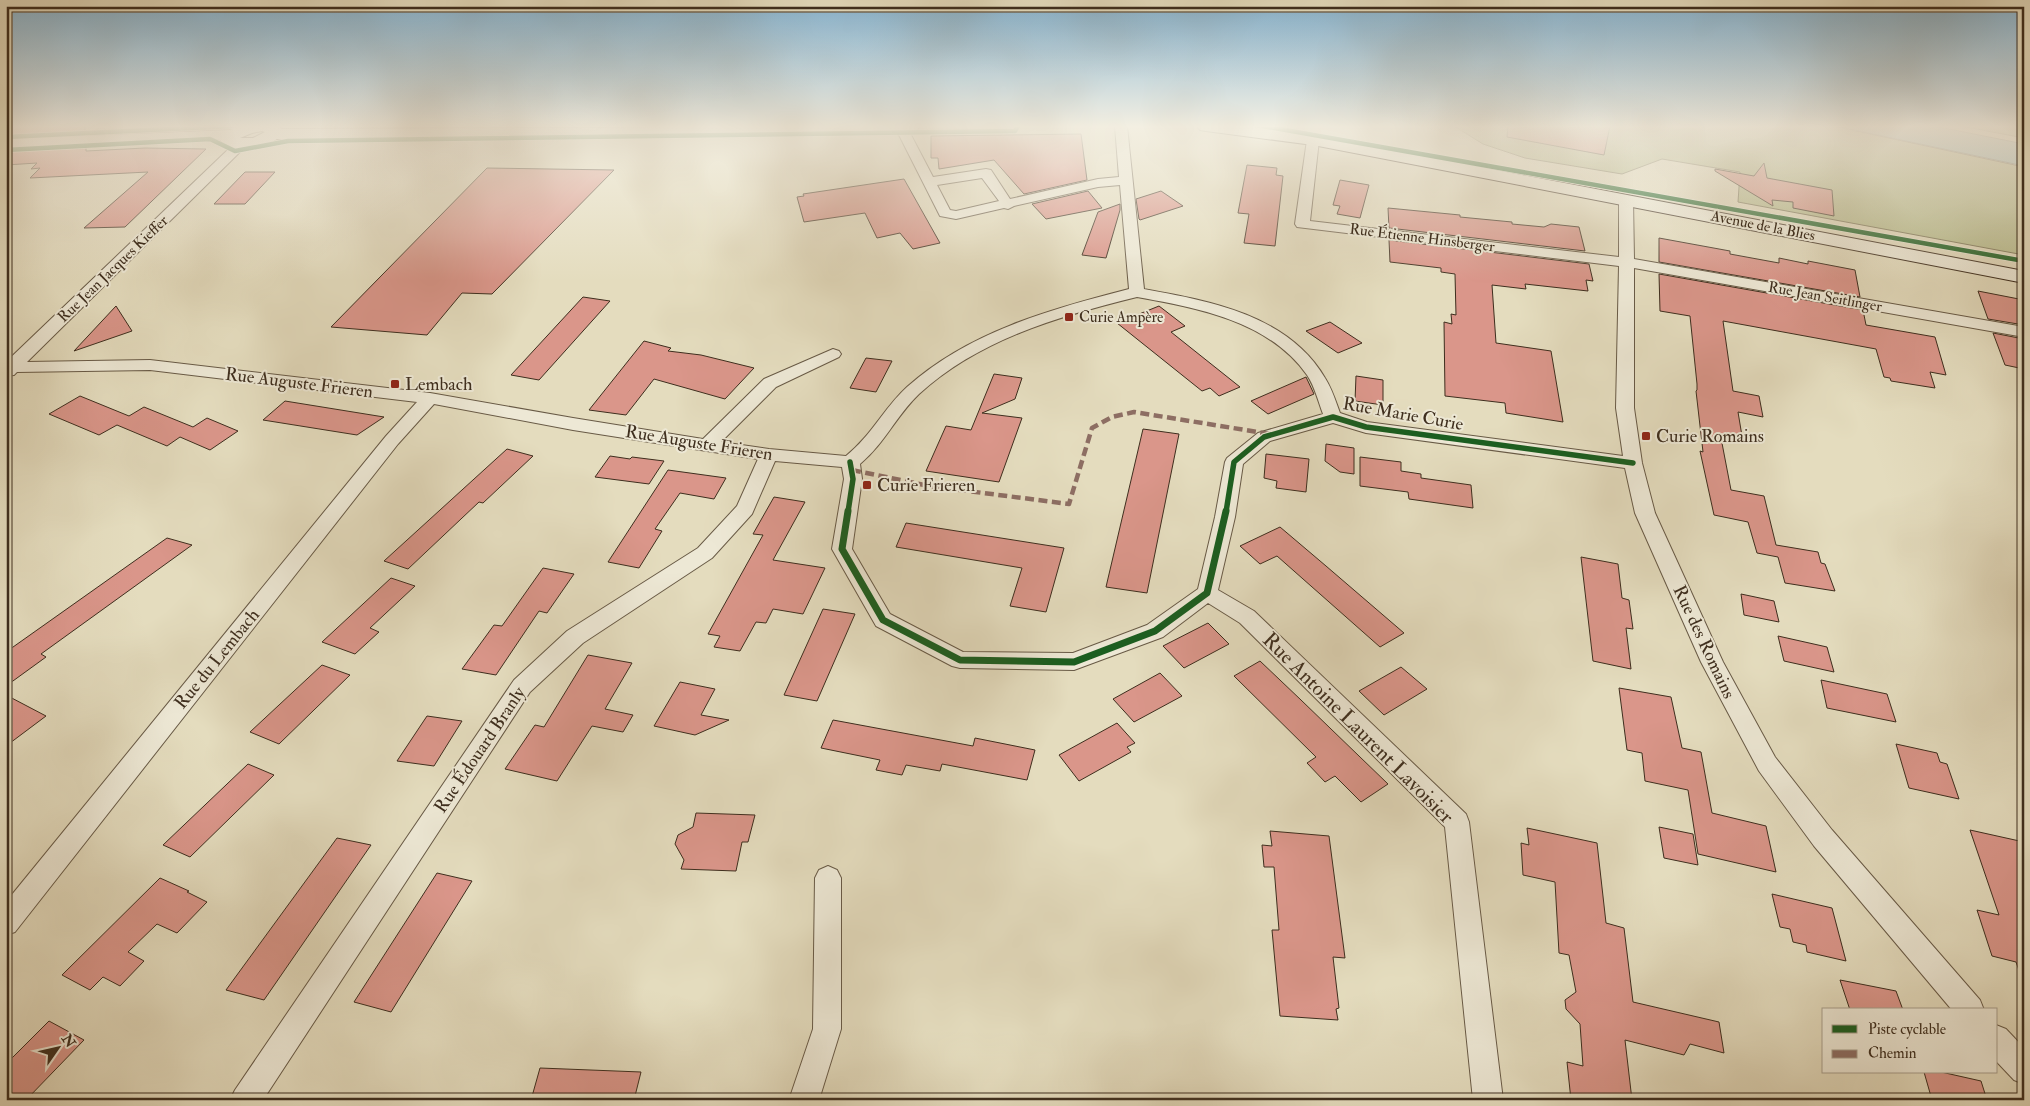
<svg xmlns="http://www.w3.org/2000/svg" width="2030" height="1106" viewBox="0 0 2030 1106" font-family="'IM FELL Double Pica',serif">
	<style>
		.green { fill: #babf8e; stroke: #7c7656 }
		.water { fill: #96bab6; stroke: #738279 }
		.building { fill: #da968a; stroke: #3e2e1e }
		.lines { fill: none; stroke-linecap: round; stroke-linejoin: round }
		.minor-casing { stroke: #685a46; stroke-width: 2 }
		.secondary-casing { stroke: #3e2e1e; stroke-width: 2 }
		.minor { fill: #ede8d5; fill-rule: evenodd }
		.secondary { fill: #ede8d5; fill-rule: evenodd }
		.quiet { stroke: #8d6e63; stroke-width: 4.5; stroke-dasharray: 9 4.5; stroke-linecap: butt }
		.cycleway-far2-casing { stroke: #ede8d5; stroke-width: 6 }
		.cycleway-far1-casing { stroke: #ede8d5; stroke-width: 8 }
		.cycleway-casing { stroke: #ede8d5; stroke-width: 10 }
		.cycleway-far2 { stroke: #1b5e20; stroke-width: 4.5 }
		.cycleway-far1 { stroke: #1b5e20; stroke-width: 5.5 }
		.cycleway { stroke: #1b5e20; stroke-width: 7 }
		.poi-dot { fill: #8f2418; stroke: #ede8d5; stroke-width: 2 }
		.labels { text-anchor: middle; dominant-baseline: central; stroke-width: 4; stroke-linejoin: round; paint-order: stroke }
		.far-street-label { font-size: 15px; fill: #3e2e1e; stroke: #ede8d5 }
		.far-poi-label { font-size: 15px; fill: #3e2e1e; stroke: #ede8d5; text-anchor: start }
		.street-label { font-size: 18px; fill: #3e2e1e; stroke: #ede8d5 }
		.poi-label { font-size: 18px; fill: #3e2e1e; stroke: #ede8d5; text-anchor: start }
		.near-street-label { font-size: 21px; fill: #3e2e1e; stroke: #ede8d5 }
	</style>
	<rect width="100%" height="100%" fill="#e4dcbe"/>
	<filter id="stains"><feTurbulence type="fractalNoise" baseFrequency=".004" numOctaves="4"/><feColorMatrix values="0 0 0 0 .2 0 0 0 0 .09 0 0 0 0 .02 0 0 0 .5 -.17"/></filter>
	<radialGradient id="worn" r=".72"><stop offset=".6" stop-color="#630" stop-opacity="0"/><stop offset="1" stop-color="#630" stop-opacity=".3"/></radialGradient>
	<g class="green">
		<path d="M1454 126H1833L2024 167V255L1738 202 1740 172 1662 159 1622 174 1525 158 1483 144Z"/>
		<path d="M1961 126H2024V138Z"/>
	</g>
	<path class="water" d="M1835 126H1934L2024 144V166Z"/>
	<g class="building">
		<path d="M6 126H85V134L6 137Z"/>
		<path d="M1508 126H1610L1604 155 1507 137Z"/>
		<path d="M1081 134 1087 180 1024 194 994 160 939 169 938 158H931V136Z"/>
		<path d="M86 147V151L145 148 206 149 125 227 84 228 148 172 30 178 40 168 31 169 37 163 6 165V151Z"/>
		<path d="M1764 163 1767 178 1832 190 1834 216 1793 208V202L1772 200 1773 206 1715 171V169L1754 176Z"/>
		<path d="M1247 165 1277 168 1276 175 1283 176 1275 246 1244 243 1249 214 1238 213Z"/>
		<path d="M487 168 614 170 492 294 462 293 427 335 331 327Z"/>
		<path d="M245 172H275L245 204H214Z"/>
		<path d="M904 179 940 243 913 249 900 233 877 238 865 213 804 222 797 197 804 196 803 194Z"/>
		<path d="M1340 180 1369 185 1360 218 1337 214 1340 206 1333 205Z"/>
		<path d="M1088 191 1102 208 1046 219 1032 204Z"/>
		<path d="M1161 191 1183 206 1140 220 1139 219 1136 199Z"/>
		<path d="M1120 204V210L1106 258 1082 255 1098 212Z"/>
		<path d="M1388 208 1460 215V217L1512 222V224L1544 227 1551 224 1579 227 1585 251 1389 228Z"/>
		<path d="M1659 238 1730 251V254L1779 263V258L1808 264V261L1855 270 1860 297 1659 262Z"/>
		<path d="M1389 240 1589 264 1593 281 1586 280 1588 291 1525 284 1526 289 1492 285 1496 343 1551 351 1563 422 1506 413 1505 403 1445 396 1444 322 1452 324 1451 314 1456 315 1455 274 1441 272V268L1390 262Z"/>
		<path d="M1659 274 1863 310 1866 325 1935 337 1946 375 1930 372 1935 388 1891 381 1890 378 1884 377 1876 349 1723 321 1733 391 1759 396 1763 417 1738 412 1743 442 1721 438 1731 490 1764 496 1776 545 1818 552 1821 563 1825 564 1835 591 1785 583 1778 557 1757 553 1748 522 1714 515 1700 451 1703 452 1696 391 1697 390V384L1690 316 1660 311Z"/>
		<path d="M1978 291 2024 300V325L1988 319Z"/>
		<path d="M583 297 610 301 539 380 511 375Z"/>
		<path d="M116 306 132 331 74 351Z"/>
		<path d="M1159 306 1185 326 1171 332 1240 387 1219 396 1210 388 1202 391 1117 323Z"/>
		<path d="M1330 322 1362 343 1338 353 1306 331Z"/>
		<path d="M1993 333 2024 339V369L2005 365Z"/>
		<path d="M644 341 671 348 668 351 701 355 754 368 725 399 654 379 626 415 589 410Z"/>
		<path d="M866 358 892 361 876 392 850 388Z"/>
		<path d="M994 374 1022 378 1015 399 982 413 1022 418 999 482 926 471 946 426 971 430Z"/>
		<path d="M1356 376 1383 380V405L1355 401Z"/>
		<path d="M1306 377 1314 394 1268 414 1251 401Z"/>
		<path d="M80 396 129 416 144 407 193 427 207 418 238 431 210 450 180 437 167 446 117 425 99 435 49 414Z"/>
		<path d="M285 401 384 417 357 435 263 420Z"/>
		<path d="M1143 429 1179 434 1147 593 1106 587Z"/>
		<path d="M1326 444 1354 448V474L1340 472 1325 461Z"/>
		<path d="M507 449 533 456 483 503 479 502 408 569 384 561Z"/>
		<path d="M1266 454 1309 459 1306 492 1276 488 1277 481 1264 478Z"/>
		<path d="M610 456 630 459 632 457 664 461 649 484 595 477Z"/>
		<path d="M1360 457 1401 462V471L1421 474V478L1471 485 1473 508 1409 499 1408 492 1360 486Z"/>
		<path d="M668 470 726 478 714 499 680 493 655 529 662 531 639 568 608 562Z"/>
		<path d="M774 497 805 502 773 560 825 568 803 614 773 609 766 623 756 622 740 651 714 647 720 636 708 634 763 535 753 534Z"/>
		<path d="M906 523 1064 548 1046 612 1010 606 1022 568 896 547Z"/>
		<path d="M1280 527 1326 566 1404 633 1380 647 1277 556 1260 564 1240 546Z"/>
		<path d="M167 538 192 545 41 654 46 657 6 686V652Z"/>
		<path d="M1581 557 1618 564 1622 598 1629 600 1633 629 1626 628 1631 669 1593 661Z"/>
		<path d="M543 568 574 574 547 613 539 611 496 675 462 669 494 625 502 626Z"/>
		<path d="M391 578 415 586 370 628 379 632 355 654 322 642Z"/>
		<path d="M1741 594 1774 601 1779 622 1744 615Z"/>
		<path d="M823 609 855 614 817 701 784 695Z"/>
		<path d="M1208 623 1229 644 1184 668 1163 646Z"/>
		<path d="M1778 636 1827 647 1834 672 1784 661Z"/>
		<path d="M588 655 632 663 605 709 633 715 623 732 592 726 557 781 505 769 535 725 544 727Z"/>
		<path d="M1260 661 1301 700 1388 784 1361 802 1335 776 1325 782 1307 763 1316 757 1234 676Z"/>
		<path d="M322 665 350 675 279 744 250 732Z"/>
		<path d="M1401 667 1427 689 1384 715 1359 691Z"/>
		<path d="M1160 673 1182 696 1134 722 1113 699Z"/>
		<path d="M1821 680 1887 694 1896 722 1827 708Z"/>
		<path d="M680 682 715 689 701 715 729 720 695 735 654 726Z"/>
		<path d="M1619 688 1671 697 1682 748 1701 752 1712 813 1766 826 1776 872 1698 854 1688 790 1645 781 1642 753 1627 750Z"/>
		<path d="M6 695 46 716 6 746Z"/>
		<path d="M427 716 462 721 434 766 397 761Z"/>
		<path d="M833 720 973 746 975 738 1035 750 1027 780 942 764 940 771 906 765 902 775 876 770 880 760 821 748Z"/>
		<path d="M1117 723 1135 743 1127 747 1131 752 1079 781 1059 755Z"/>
		<path d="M1896 744 1937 753 1940 762 1947 764 1959 799 1909 788Z"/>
		<path d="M248 764 274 775 190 857 163 845Z"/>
		<path d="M696 813 755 815 748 842H742L736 871 681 869 684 860 675 844 678 835 693 827Z"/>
		<path d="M1659 827 1693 834 1698 865 1664 858Z"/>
		<path d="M1527 828 1597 843 1606 923 1624 928 1633 1002 1719 1022 1724 1053 1690 1044 1684 1055 1625 1040 1632 1100H1571L1567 1062 1583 1066 1580 1024 1566 1009 1565 1000 1576 992 1569 955 1559 953 1555 882 1523 875 1521 843 1529 845Z"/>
		<path d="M1970 830 2024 842V975L2021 976 2016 962 1992 956 1977 910 1999 915Z"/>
		<path d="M1270 831 1329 836 1345 958 1333 957 1339 1008 1336 1009 1338 1020 1280 1016 1272 930H1279L1274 867H1264L1262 845 1272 846Z"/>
		<path d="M337 838 371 845 264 1000 226 990Z"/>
		<path d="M437 873 472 881 391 1012 354 1002Z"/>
		<path d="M160 878 189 891 187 892 207 902 177 933 157 924 128 952 144 961 120 986 103 977 90 990 62 975Z"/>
		<path d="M1772 894 1832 908 1846 961 1807 952 1806 945 1793 942 1790 929 1780 927Z"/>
		<path d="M1840 980 1896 991 1903 1010H1850Z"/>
		<path d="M49 1021 84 1040 26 1100H6V1064Z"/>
		<path d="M540 1068 641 1072 634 1100H531Z"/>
		<path d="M1924 1072H1941L1981 1081 1987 1100H1932Z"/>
	</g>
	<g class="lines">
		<defs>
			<g id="minor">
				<path d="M898 126H910V133L933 177 986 169 991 170 1010 199 1098 179 1119 177 1115 126H1127L1144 289C1210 301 1288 315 1325 378 1332 389 1336 402 1340 413L1367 422 1623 456 1616 408 1619 266 1297 227 1295 224 1307 140 1313 136 1319 140 1310 221 1619 257V200L1626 196 1633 200 1634 259 2024 327V337L1634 268V408L1642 463 1655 513 1723 662 1775 757 1832 830 1980 1000 1984 1010H1952L1814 846 1759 771 1701 662 1635 513 1625 468 1366 433 1333 423 1270 441 1243 464 1235 517 1218 590 1254 611 1466 814 1469 822 1503 1100H1473L1445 827 1240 623 1208 603 1163 637 1074 670 960 668 952 666 876 626 832 549 844 479 842 467 775 461 752 514 712 558 583 643 530 692 263 1100H230L235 1090 514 680 567 631 698 548 737 506 758 459 573 430 434 404 398 444 15 932 6 935V902L386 436 417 402 150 370 17 372 14 375 6 376V362L237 141H247L248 144 27 362 150 360 430 393 573 418 703 439 764 379 833 349 839 351 841 354 839 357 776 387 721 442 769 449 846 456C872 435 884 408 907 387 968 332 1051 309 1129 289L1120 185 1098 187 1014 206 1008 209 1004 208 956 219 940 216 898 133ZM982 178 999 201 956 211 950 210 937 185ZM1137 297C1198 308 1269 321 1307 375 1315 387 1318 401 1323 414L1258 433 1227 458 1225 462 1215 517 1198 589 1147 625 1073 653 963 652 890 614 852 549 862 479 860 464C885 443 896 416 919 394 979 339 1060 316 1137 297Z"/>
				<path d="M828 866 837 870 841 878V1029L819 1100H789L813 1029 815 878 819 870Z"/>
				<path d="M1996 1025 2006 1029 2024 1048V1084L2014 1080 1996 1061Z"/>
			</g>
			<g id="secondary">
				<path d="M238 126H279L281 129 920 126 917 130 911 131 382 140 277 139C263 149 244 152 228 145 222 143 222 140 215 139L6 149V139L230 130ZM262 131 265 132 253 138H240L252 133Z"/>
				<path d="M1197 126H1246L1313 135 2024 271V283L1313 145 1206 131 1200 130Z"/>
			</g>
		</defs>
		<use href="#minor" class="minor-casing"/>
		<use href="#secondary" class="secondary-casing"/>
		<use href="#minor" class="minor"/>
		<use href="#secondary" class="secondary"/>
		<path class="quiet" d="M852 470 929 486 1069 504 1092 428 1112 417 1134 412 1270 434"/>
		<defs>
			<g id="cycleway-far2">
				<path d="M1263 126 2024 261"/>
				<path d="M6 137 232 126"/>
				<path d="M6 150 210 139 235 151 288 141 1015 131 1018 126"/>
			</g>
			<g id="cycleway-far1">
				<path d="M848 512 853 479 850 462"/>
				<path d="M1226 512 1234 462 1264 437 1333 417 1366 427 1633 463"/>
			</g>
			<path id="cycleway" d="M848 511 842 549 883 620 960 660 1074 662 1155 631 1207 593 1226 511"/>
		</defs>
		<use href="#cycleway-far2" class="cycleway-far2-casing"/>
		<use href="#cycleway-far1" class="cycleway-far1-casing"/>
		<use href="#cycleway" class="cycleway-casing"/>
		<use href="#cycleway-far2" class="cycleway-far2"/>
		<use href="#cycleway-far1" class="cycleway-far1"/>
		<use href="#cycleway" class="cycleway"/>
	</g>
	<linearGradient id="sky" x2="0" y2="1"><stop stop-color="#87b6d4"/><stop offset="0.45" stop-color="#f3efe2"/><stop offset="1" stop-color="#f3efe2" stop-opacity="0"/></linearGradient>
	<rect width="2030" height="281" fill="url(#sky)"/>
	<g class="poi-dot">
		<rect x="1064" y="312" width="10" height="10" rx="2.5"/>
		<rect x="390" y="379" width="10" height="10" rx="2.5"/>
		<rect x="1641" y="431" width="10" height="10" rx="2.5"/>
		<rect x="862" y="480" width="10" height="10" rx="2.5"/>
	</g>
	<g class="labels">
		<g class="far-street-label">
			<text transform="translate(1763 226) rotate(11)">Avenue de la Blies</text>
			<text transform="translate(1422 238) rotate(7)">Rue Étienne Hinsberger</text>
			<text transform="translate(113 269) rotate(-44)">Rue Jean Jacques Kieffer</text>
			<text transform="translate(1825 297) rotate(10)">Rue Jean Seitlinger</text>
		</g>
		<g class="far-poi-label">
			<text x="1079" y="317">Curie Ampère</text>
		</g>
		<g class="street-label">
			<text transform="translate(299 383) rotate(7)">Rue Auguste Frieren</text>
			<text transform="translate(1403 414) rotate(10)">Rue Marie Curie</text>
			<text transform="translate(699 443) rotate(9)">Rue Auguste Frieren</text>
			<text transform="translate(1704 642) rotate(65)">Rue des Romains</text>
			<text transform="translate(217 659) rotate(-51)">Rue du Lembach</text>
			<text transform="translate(480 750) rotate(-56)">Rue Édouard Branly</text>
		</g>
		<g class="poi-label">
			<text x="405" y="384">Lembach</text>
			<text x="1656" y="436">Curie Romains</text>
			<text x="877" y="485">Curie Frieren</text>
		</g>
		<g class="near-street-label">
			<text transform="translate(1358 728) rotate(45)">Rue Antoine Laurent Lavoisier</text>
		</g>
	</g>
	<rect width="2030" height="1106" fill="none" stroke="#e4dcbe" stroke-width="25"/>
	<rect x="8" y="8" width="2015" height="1091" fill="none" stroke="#3e2e1e" stroke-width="2.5"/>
	<rect x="12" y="12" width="2005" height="1081" fill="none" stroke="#3e2e1e"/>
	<rect x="1822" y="1008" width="175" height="65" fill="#ede8d5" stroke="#a79e8c"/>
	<rect x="1832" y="1025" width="25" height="8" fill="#1b5e20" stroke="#a79e8c"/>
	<text x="1868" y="1034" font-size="15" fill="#3e2e1e">Piste cyclable</text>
	<rect x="1832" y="1050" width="25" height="8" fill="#8d6e63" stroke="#a79e8c"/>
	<text x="1868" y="1058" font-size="15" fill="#3e2e1e">Chemin</text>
	<g transform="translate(58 1048) rotate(56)" stroke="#ede8d5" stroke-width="4" paint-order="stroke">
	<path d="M0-4L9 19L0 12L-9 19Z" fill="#3e2e1e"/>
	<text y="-8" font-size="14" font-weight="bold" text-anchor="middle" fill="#3e2e1e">N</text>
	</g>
	<rect width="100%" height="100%" filter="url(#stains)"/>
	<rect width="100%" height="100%" fill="url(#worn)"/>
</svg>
